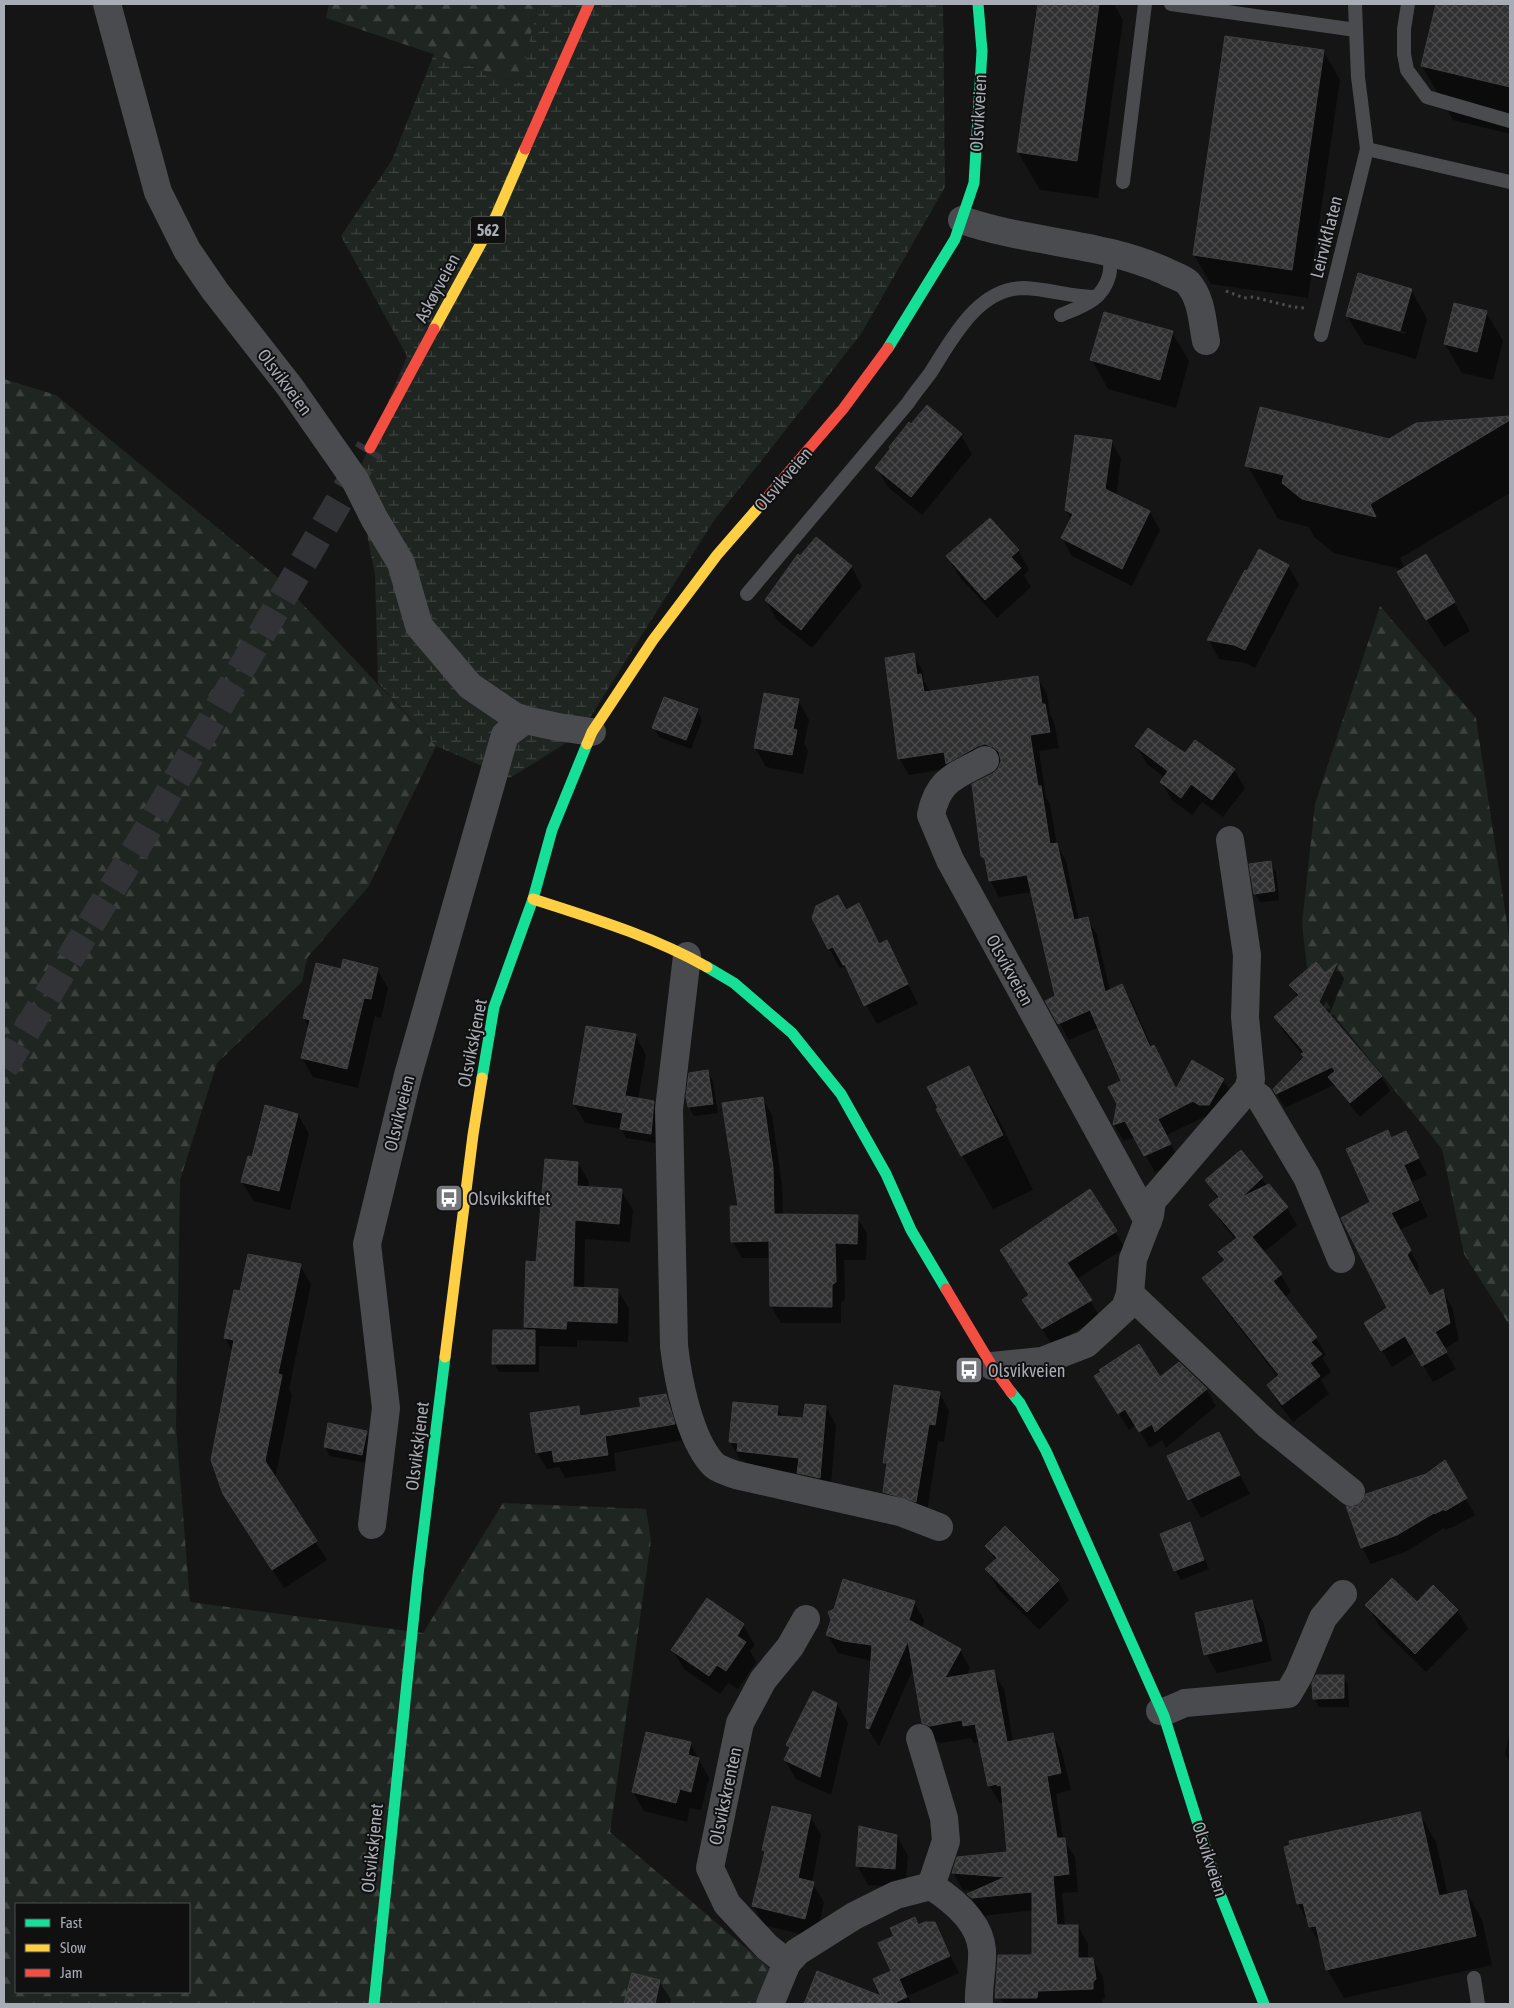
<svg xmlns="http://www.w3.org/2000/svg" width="1514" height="2008" viewBox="0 0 1514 2008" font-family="'Asap Condensed',sans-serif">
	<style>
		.forest { fill: url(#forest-firs); fill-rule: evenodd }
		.wetland { fill: url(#wetland-marsh) }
		.shadow { fill: #0007; fill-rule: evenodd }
		.building { fill: url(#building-cross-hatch); stroke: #3e3f42 }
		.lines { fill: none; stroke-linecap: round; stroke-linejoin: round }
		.primary-tunnel { stroke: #323336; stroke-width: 28; stroke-dasharray: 28 14; stroke-linecap: butt }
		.path { stroke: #4b4d4f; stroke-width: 3; stroke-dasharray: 2.5 4; stroke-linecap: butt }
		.lane { stroke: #4a4b4e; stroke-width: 14 }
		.street { stroke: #4a4b4e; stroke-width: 28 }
		.fast { stroke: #16e098; stroke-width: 11 }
		.slow { stroke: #ffcf43; stroke-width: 11 }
		.jam { stroke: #f24e42; stroke-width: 11 }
		.labels { text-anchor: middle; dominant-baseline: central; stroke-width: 4; stroke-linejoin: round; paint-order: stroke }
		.shield { fill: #101011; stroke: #7a7d84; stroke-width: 1 }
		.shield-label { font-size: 16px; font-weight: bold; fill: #a8acb5 }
		.street-label { font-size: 18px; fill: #a8acb5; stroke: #101011 }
		.poi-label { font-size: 18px; fill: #a8acb5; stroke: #101011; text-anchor: start }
	</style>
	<defs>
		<pattern id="forest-firs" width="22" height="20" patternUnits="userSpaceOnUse" patternTransform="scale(1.25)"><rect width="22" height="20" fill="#1f2520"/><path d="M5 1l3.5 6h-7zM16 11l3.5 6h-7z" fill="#3d423e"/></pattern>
		<pattern id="wetland-marsh" width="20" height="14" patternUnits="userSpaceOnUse" patternTransform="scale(1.25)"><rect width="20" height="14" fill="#1f2520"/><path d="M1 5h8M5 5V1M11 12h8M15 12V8" fill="none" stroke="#3d423e"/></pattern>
		<pattern id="building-cross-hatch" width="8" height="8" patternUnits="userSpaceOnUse" patternTransform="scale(1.25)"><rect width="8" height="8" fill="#303031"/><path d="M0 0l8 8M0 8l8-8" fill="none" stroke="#4b4b4d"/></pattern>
	</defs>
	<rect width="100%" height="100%" fill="#151516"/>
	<g class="forest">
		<path d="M329 4H538L520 83 326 18Z"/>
		<path d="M4 379 56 395 276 576 436 746 369 886 307 958 302 982 217 1063 180 1180 176 1427 190 1602 423 1633 503 1503 646 1509 651 1540 610 1832 780 1977 763 2004H4ZM16 1904H189V1992H16Z"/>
		<path d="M1380 606 1476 718 1510 943V1326L1464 1254 1442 1149 1333 1014 1314 1029 1302 923 1315 804Z"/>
	</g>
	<path class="wetland" d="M538 4H943L945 187 861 334 713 522 579 735 510 778 436 746 378 683 375 575 356 478 407 356 341 236 392 160 434 54 520 83Z"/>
	<g class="shadow">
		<path d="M1039 4H1114L1123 20 1098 198 1040 190 1018 152Z"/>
		<path d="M1437 4H1510V134L1453 120 1422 66Z"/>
		<path d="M1226 37 1324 52 1340 80 1308 298 1211 284 1194 255Z"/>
		<path d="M1411 290 1427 319 1416 359 1364 344 1347 316ZM1369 321 1406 332 1405 334 1369 324Z"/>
		<path d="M1486 312 1503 341 1493 380 1462 373 1445 344Z"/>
		<path d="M1172 332 1189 361 1176 408 1108 389 1092 360Z"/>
		<path d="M1510 417V493L1400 558 1405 569 1454 602 1470 631 1444 647 1415 601 1404 570 1334 553 1314 537 1309 527 1278 519 1247 465 1389 440 1416 424Z"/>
		<path d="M961 435 972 454 922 515 888 487 877 468Z"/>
		<path d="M1111 441 1121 459 1116 496 1150 512 1160 530 1132 586 1072 556 1062 538 1071 519 1066 510Z"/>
		<path d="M1018 550 1029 570 1024 575 1031 587 997 618 959 576 948 557Z"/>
		<path d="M851 566 862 586 812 648 777 620 766 600Z"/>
		<path d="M1288 566 1299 584 1255 668 1246 663 1219 659 1209 640 1246 572Z"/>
		<path d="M913 655 923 671 924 681 931 693 1037 678 1047 694 1050 714 1054 722 1059 748 1039 751 1046 797 1050 804 1057 845 1066 861 1079 920 1087 918 1097 935 1110 991 1122 985 1132 1002 1152 1048 1177 1090 1223 1080 1233 1096 1210 1121 1204 1117 1167 1135 1179 1161 1155 1172 1135 1137 1124 1141 1114 1125 1123 1081 1099 1027 1069 1040 1047 1001 1056 997 1032 892 999 897 990 880 987 864 982 855 1001 762 995 761 909 775 899 758Z"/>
		<path d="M798 700 809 720 804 744 808 750 803 774 766 767 755 748Z"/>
		<path d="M697 710 702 720 691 749 659 737 654 728Z"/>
		<path d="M1196 741 1234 770 1245 788 1223 817 1202 802 1192 815 1172 800 1161 782 1165 778 1147 764 1136 746 1185 755Z"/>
		<path d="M1270 863 1276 872 1279 900 1260 902 1255 893Z"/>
		<path d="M859 905 880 945 887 942 918 1004 877 1024 844 966 840 968 829 948 846 911Z"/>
		<path d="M1336 965 1344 979 1329 1015 1381 1076 1390 1091 1360 1117 1334 1085 1285 1108 1274 1089 1305 1058 1284 1032 1275 1017 1298 997 1291 985 1325 974Z"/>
		<path d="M377 969 388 988 381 1018 375 1016 358 1088 313 1077 302 1058 309 1028 304 1018 342 970Z"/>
		<path d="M635 1035 646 1055 638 1099 653 1102 659 1111 656 1143 626 1138 622 1129 585 1123 574 1104Z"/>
		<path d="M969 1068 1000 1122 1033 1190 993 1209 962 1155 940 1109Z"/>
		<path d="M708 1072 713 1081 718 1113 694 1116 689 1107 688 1096Z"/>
		<path d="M762 1098 772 1115 782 1186 783 1216 857 1217 867 1234 866 1260H844L845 1299 841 1303V1323H781L771 1306V1258H742L732 1241Z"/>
		<path d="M298 1115 309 1134 290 1210 254 1201 242 1182 253 1159Z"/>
		<path d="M1388 1132 1392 1139 1406 1133 1427 1175 1412 1182 1428 1217 1399 1230 1419 1267 1415 1273 1429 1298 1442 1291 1452 1307 1459 1340 1444 1349 1456 1369 1433 1382 1415 1352 1392 1367 1366 1324 1389 1309 1371 1202Z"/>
		<path d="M1241 1152 1267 1186 1287 1208 1297 1225 1263 1253 1281 1275 1291 1292 1284 1298 1316 1338 1326 1355 1322 1358 1331 1372 1321 1380 1329 1394 1293 1422 1278 1403 1268 1385 1278 1377 1214 1295 1204 1278 1225 1261 1220 1253 1236 1240 1221 1222 1211 1205 1218 1199 1207 1180Z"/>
		<path d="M578 1163 589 1182 588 1188 621 1191 633 1210 630 1242 585 1239 584 1289 618 1290 629 1309 628 1342 577 1340V1347L539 1346V1372H499L494 1363 527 1331 525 1327 538 1263Z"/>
		<path d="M1089 1191 1125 1248 1077 1279 1100 1317 1052 1345 1024 1300 1030 1296 1068 1207 1066 1205Z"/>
		<path d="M300 1266 311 1284 289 1389 292 1395 275 1479 327 1560 284 1588 236 1513 233 1352 225 1338 241 1292Z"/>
		<path d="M1160 1379 1206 1389 1216 1406 1166 1448 1162 1440 1150 1448 1136 1425 1129 1430 1106 1394Z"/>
		<path d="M939 1393 949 1410 944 1442 938 1441 926 1518 894 1509 884 1492 887 1467 884 1462Z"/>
		<path d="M666 1395 675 1412 683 1440 614 1453 616 1471 565 1478 559 1467 547 1469 537 1453 578 1408 583 1416 643 1408Z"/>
		<path d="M777 1407 783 1417 804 1420 826 1407 836 1425 830 1495 809 1490 799 1474 749 1469 743 1460H740L730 1442Z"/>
		<path d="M366 1432 371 1441 367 1463 330 1456 325 1447Z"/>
		<path d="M1218 1433 1250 1494 1201 1518 1190 1499Z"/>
		<path d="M1445 1462 1475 1515 1455 1526 1445 1530 1444 1528 1407 1551 1371 1564 1362 1547 1357 1508 1426 1475Z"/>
		<path d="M1189 1524 1209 1569 1181 1580 1175 1570Z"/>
		<path d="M987 1546 1058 1581 1069 1600 1039 1630 998 1589 987 1570 996 1561Z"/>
		<path d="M707 1600 743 1625 755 1645 750 1651 756 1662 738 1689 728 1683 720 1694 684 1669 673 1650Z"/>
		<path d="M1252 1601 1263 1621 1272 1661 1217 1673 1206 1654Z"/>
		<path d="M914 1602 924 1620 922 1629 960 1650 970 1668 966 1676 993 1672 1004 1689 1013 1742 1052 1734 1062 1752 1071 1790 1056 1794 1063 1839 1075 1857 1078 1892 1062 1893 1065 1926H1078L1088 1944V1959H1092L1103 1977 1105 1998 1102 2000V2004H1004L996 1990 1033 1956V1910L983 1916 969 1894 976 1891 963 1890 953 1873 1009 1853 1004 1802 1000 1803 989 1785 980 1742 974 1743 971 1738 941 1743 934 1740 924 1722 914 1667 879 1746 867 1728 872 1661 838 1653 828 1635Z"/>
		<path d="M1368 1606 1457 1610 1468 1629 1426 1672 1379 1626Z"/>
		<path d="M1343 1676 1348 1685 1349 1707H1319L1314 1698Z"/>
		<path d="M837 1704 848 1723 831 1795 796 1779 785 1760 790 1750 787 1745Z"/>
		<path d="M1510 1731V1763L1505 1754Z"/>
		<path d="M690 1743 709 1778 701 1810 690 1808 687 1822 644 1811 633 1792Z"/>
		<path d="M1419 1813 1436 1842 1448 1896 1466 1891 1482 1920 1492 1965 1344 1998 1327 1969 1323 1950 1298 1904 1286 1848Z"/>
		<path d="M810 1816 821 1835 812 1883 824 1902 816 1938 764 1925 753 1906 766 1855 763 1849Z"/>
		<path d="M897 1836 908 1856 905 1887 868 1885 857 1865Z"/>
		<path d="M934 1923 959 1973 908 1996 911 2004H886L875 1980 893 1972 918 1926Z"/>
		<path d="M818 1972 856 1987 866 2004H805Z"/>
		<path d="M633 1974 659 1981 671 2000 670 2004H626Z"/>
	</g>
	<g class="building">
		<path d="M1038 4H1099L1077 161 1017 152Z"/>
		<path d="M1436 4H1510V87L1421 66Z"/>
		<path d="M1225 36 1324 50 1292 270 1193 255Z"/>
		<path d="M1358 273 1412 289 1400 331 1346 316Z"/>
		<path d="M1454 303 1487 311 1477 352 1444 344Z"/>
		<path d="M1104 312 1173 331 1160 380 1090 360Z"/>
		<path d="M927 405 962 434 911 497 875 468 890 449 889 447 899 435 909 422 911 424Z"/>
		<path d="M1260 407 1389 439 1416 423 1510 416V420L1370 504 1376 517 1302 499 1282 483 1284 475 1245 466Z"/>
		<path d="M1075 435 1112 440 1105 489 1150 511 1122 569 1061 538 1073 514 1065 510Z"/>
		<path d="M990 518 1019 550 1011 557 1021 568 985 600 946 556Z"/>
		<path d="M816 537 852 566 801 630 765 600 798 554 800 556Z"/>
		<path d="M1259 549 1289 565 1245 650 1234 645 1207 640 1245 570 1247 571Z"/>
		<path d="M1426 554 1455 602 1426 620 1397 572Z"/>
		<path d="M914 653 917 675 921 674 924 692 1038 676 1042 704H1045L1050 732 1030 735 1038 786H1041L1050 844 1057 843 1074 920 1088 917 1105 992 1122 984 1150 1047 1154 1045 1176 1089 1192 1060 1224 1079 1209 1105H1199L1193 1101 1158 1119 1171 1144 1144 1156 1125 1121 1113 1125 1117 1104 1108 1087 1121 1081 1090 1010 1058 1024 1045 1001 1055 996 1027 875 989 881 985 859 981 856 972 784 992 774 998 769 1001 761 999 752 993 747 985 744 978 746 946 764 944 752 898 759 885 658Z"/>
		<path d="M764 693 799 699 793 729 797 730 792 755 754 748Z"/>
		<path d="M664 697 698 709 686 740 652 728Z"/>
		<path d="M1148 728 1185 753 1195 740 1235 769 1212 800 1191 784 1181 798 1160 782 1168 771 1135 746Z"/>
		<path d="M1271 861 1275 891 1254 894 1249 864Z"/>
		<path d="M838 895 846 910 859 903 879 944 887 940 908 984 864 1006 845 965H843L833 947 828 949 812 918 816 906Z"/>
		<path d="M343 959 378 968 371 999 364 998 347 1069 301 1058 310 1020 303 1018 316 963 341 969Z"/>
		<path d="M1316 962 1325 973 1337 963 1319 1002 1382 1076 1350 1103 1328 1077 1335 1071 1332 1067 1276 1094 1273 1089 1304 1057 1301 1054 1304 1052 1274 1017 1299 995 1289 985Z"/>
		<path d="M586 1026 636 1034 622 1113 573 1104Z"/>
		<path d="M969 1066 1003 1135 961 1156 936 1109 938 1108 927 1087Z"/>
		<path d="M708 1070 713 1104 688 1107 686 1096 689 1073Z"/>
		<path d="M626 1096 654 1101 651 1134 620 1129Z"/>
		<path d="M763 1097 773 1168 774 1214 858 1215 857 1244 835 1243 836 1282 832 1285V1307L770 1306 769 1241 731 1242 730 1206H738L722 1103Z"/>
		<path d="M265 1105 298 1114 279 1191 241 1182 248 1156 252 1157Z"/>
		<path d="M1388 1130 1391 1138 1406 1131 1419 1158 1404 1165 1419 1200 1391 1213 1411 1250 1407 1255 1430 1296 1443 1289 1450 1323 1435 1332 1447 1352 1422 1366 1405 1336 1381 1351 1364 1323 1387 1308 1341 1218 1370 1202 1346 1149Z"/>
		<path d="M1241 1150 1263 1177 1242 1197 1269 1184 1288 1207 1252 1237 1282 1274 1273 1281 1317 1337 1311 1342 1322 1354 1310 1363 1320 1376 1282 1405 1267 1385 1279 1375 1202 1278 1225 1260 1218 1252 1237 1238 1209 1205 1219 1197 1205 1180Z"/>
		<path d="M545 1159 578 1162 577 1186 622 1189 619 1224 575 1220 573 1287 618 1289 617 1323 567 1321 566 1329 524 1327 526 1261 536 1262Z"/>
		<path d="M1090 1189 1117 1231 1067 1263 1092 1300 1042 1329 1022 1300 1029 1295 1000 1250Z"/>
		<path d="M248 1254 301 1264 278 1374 282 1375 265 1461 317 1541 272 1570 223 1494 211 1460 234 1340 224 1338 234 1290 240 1291Z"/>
		<path d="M493 1330H535V1364H492Z"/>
		<path d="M1139 1344 1160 1377 1179 1362 1207 1389 1155 1432 1152 1424 1139 1432 1125 1409 1118 1414 1094 1376 1101 1372 1099 1370Z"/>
		<path d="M894 1385 940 1392 935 1425 929 1424 916 1502 883 1492 887 1463H883Z"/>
		<path d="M666 1394 675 1424 605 1436 608 1455 554 1462 552 1450 536 1453 530 1413 579 1406 580 1416 641 1407 639 1398Z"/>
		<path d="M733 1402 778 1406 777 1416 803 1418 805 1404 826 1406 820 1478 797 1473 799 1458 737 1451 738 1443 729 1442Z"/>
		<path d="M328 1423 367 1431 362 1455 324 1447Z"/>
		<path d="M1219 1432 1240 1475 1188 1500 1167 1456Z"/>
		<path d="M1445 1460 1467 1498 1445 1511 1444 1509 1435 1514 1434 1513 1397 1535 1361 1548 1346 1506H1357L1363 1501 1366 1494 1426 1474Z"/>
		<path d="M1190 1522 1204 1560 1174 1571 1160 1534Z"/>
		<path d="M1005 1526 1059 1580 1027 1612 985 1569 997 1558 985 1546Z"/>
		<path d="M1392 1578 1417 1602 1433 1585 1458 1610 1415 1654 1365 1605Z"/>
		<path d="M843 1579 915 1601 909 1620 961 1649 945 1678 994 1670 1007 1742 1053 1733 1061 1773 1047 1776 1057 1838H1065L1069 1874 1053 1876 1057 1925H1078V1958H1093L1096 1979 1093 1982V1989L1038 1991 1037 1998H995L998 1955H1032V1892L972 1898 967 1894 1005 1877 952 1873 957 1857 1007 1852 1001 1785 997 1786V1784L988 1786 975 1724 963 1726 962 1720 930 1726 922 1723 908 1641 869 1729 866 1728 872 1645 843 1641 826 1635 831 1620 828 1612 834 1609Z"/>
		<path d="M707 1598 744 1624 737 1636 746 1642 726 1671 717 1665 709 1676 671 1650Z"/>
		<path d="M1252 1600 1262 1641 1204 1655 1195 1613Z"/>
		<path d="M1316 1675H1344V1698L1313 1699 1312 1683Z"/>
		<path d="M813 1691 837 1703 820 1777 784 1760 790 1747 786 1745Z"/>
		<path d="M646 1732 691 1742 688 1755 699 1758 691 1792 680 1789 676 1803 632 1792Z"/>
		<path d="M772 1806 811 1815 798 1878 814 1882 805 1919 752 1906 765 1851 762 1850Z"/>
		<path d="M1420 1812 1439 1896 1466 1890 1476 1936 1326 1970 1316 1926 1309 1927 1303 1903 1297 1904 1284 1847 1290 1845 1289 1841Z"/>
		<path d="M859 1826 897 1835 895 1869 856 1866Z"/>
		<path d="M915 1917 918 1925 925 1922H935L950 1956 899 1979 907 1997 896 2002 898 2004H804L817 1971 881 1996 873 1979 891 1971 878 1943 894 1936 890 1928Z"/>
		<path d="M632 1973 660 1980 655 2004H624Z"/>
	</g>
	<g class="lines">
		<path class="primary-tunnel" d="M4 1068 146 832 370 448"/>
		<path class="path" d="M1226 291 1244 298 1253 297 1293 307 1305 308"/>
		<g class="lane">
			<path d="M1171 4 1356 30 1358 77 1367 149 1510 182"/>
			<path d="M1355 4 1356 30"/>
			<path d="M1408 4 1404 29V54L1407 70 1427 97 1510 121"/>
			<path d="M1123 182 1145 4"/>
			<path d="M1061 315C1082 306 1102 301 1109 276 1111 269 1110 260 1110 252"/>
			<path d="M1321 335 1367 149"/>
			<path d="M747 594 908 403C915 392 924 382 931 372 952 339 978 288 1024 288 1049 289 1072 297 1096 297"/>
			<path d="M1474 1978 1478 2004"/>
		</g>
		<g class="street">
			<path d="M107 4 158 192 187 250 215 291 290 387 355 480 374 518 401 563 419 626 470 686 514 716 525 720 558 727 592 732"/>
			<path d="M962 220C1028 243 1101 242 1165 271 1172 275 1183 278 1188 283 1202 299 1202 321 1206 341"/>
			<path d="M985 760C956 776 938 779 931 815L950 860 1148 1221"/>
			<path d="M687 956 669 1109 674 1346C678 1380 689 1437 712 1463 717 1469 728 1472 736 1475L900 1512 939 1527"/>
			<path d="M1248 1089 1260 1098 1307 1177 1341 1259"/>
			<path d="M1130 1294 1268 1425 1351 1492"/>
			<path d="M992 1366 1042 1361 1086 1344 1125 1308 1130 1294 1133 1259 1150 1215 1152 1201 1248 1089 1251 1079 1245 1017 1247 955 1230 840"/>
			<path d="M372 1525 386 1408 367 1244 408 1075 500 752 505 735 525 720"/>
			<path d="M1160 1711 1164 1712 1185 1703 1288 1694 1299 1675 1323 1618 1343 1594"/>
			<path d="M920 1738 944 1818 946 1841 931 1886"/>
			<path d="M787 1963 767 1947 727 1904 710 1868 740 1723 763 1680 790 1647 806 1619"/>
			<path d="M770 2004 787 1963 797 1952 854 1916 896 1895 931 1886C953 1900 980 1922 982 1950 983 1968 978 1986 979 2004"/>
		</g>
		<g class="fast">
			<path d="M888 348 955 239 974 183 982 51 978 4"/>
			<path d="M707 967 734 983 792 1033 841 1094 886 1174 911 1230 946 1289"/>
			<path d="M482 1078 494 1007 533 899 552 830 587 744"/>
			<path d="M1011 1392 1020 1403 1046 1451 1164 1716 1220 1894 1264 2004"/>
			<path d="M374 2004 418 1575 445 1357"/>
		</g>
		<g class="slow">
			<path d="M434 329 496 216 525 149"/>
			<path d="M587 744 592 732 653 640 717 555 764 501"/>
			<path d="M533 899C592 918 652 936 707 967"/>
			<path d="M445 1357 473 1135 482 1078"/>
		</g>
		<g class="jam">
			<path d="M525 149 589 4"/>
			<path d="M370 448 434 329"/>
			<path d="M764 501 843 409 888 348"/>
			<path d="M946 1289 992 1366 1011 1392"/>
		</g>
	</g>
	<defs>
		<symbol id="bus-square" viewBox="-11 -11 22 22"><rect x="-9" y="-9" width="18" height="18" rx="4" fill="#75777d" stroke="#101011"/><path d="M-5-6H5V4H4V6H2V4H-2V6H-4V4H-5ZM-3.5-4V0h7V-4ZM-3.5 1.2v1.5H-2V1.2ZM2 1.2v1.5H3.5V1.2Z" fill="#fff"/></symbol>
	</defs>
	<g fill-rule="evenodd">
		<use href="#bus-square" x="433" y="1182" width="32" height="32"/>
		<use href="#bus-square" x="953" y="1354" width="32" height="32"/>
	</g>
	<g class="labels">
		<rect class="shield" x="470.5" y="216.5" width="35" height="27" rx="4"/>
		<g class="shield-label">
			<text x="488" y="230">562</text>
		</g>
		<g class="street-label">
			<text transform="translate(978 113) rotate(-87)">Olsvikveien</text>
			<text transform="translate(1326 237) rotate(-76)">Leirvikflaten</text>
			<text transform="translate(437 288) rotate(-62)">Askøyveien</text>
			<text transform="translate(285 382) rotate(53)">Olsvikveien</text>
			<text transform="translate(783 479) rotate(-49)">Olsvikveien</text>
			<text transform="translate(1010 970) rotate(61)">Olsvikveien</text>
			<text transform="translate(472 1043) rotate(-79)">Olsvikskjenet</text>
			<text transform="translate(399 1113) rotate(-76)">Olsvikveien</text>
			<text transform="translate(417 1446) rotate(-83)">Olsvikskjenet</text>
			<text transform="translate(725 1796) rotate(-78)">Olsvikskrenten</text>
			<text transform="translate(372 1848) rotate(-84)">Olsvikskjenet</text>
			<text transform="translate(1210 1859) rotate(72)">Olsvikveien</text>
		</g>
		<g class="poi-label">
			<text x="468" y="1198">Olsvikskiftet</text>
			<text x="988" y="1370">Olsvikveien</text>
		</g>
	</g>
	<rect width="1514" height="2008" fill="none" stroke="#a8acb5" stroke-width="10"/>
	<rect x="15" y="1903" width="175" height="90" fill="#101011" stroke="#4d4e53"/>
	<rect x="25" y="1919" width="25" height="8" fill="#16e098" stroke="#4d4e53"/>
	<text x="60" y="1928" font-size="15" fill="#a8acb5">Fast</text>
	<rect x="25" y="1944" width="25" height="8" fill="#ffcf43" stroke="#4d4e53"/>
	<text x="60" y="1953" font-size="15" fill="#a8acb5">Slow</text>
	<rect x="25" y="1969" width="25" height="8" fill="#f24e42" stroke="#4d4e53"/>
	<text x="60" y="1978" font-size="15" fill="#a8acb5">Jam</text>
</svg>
